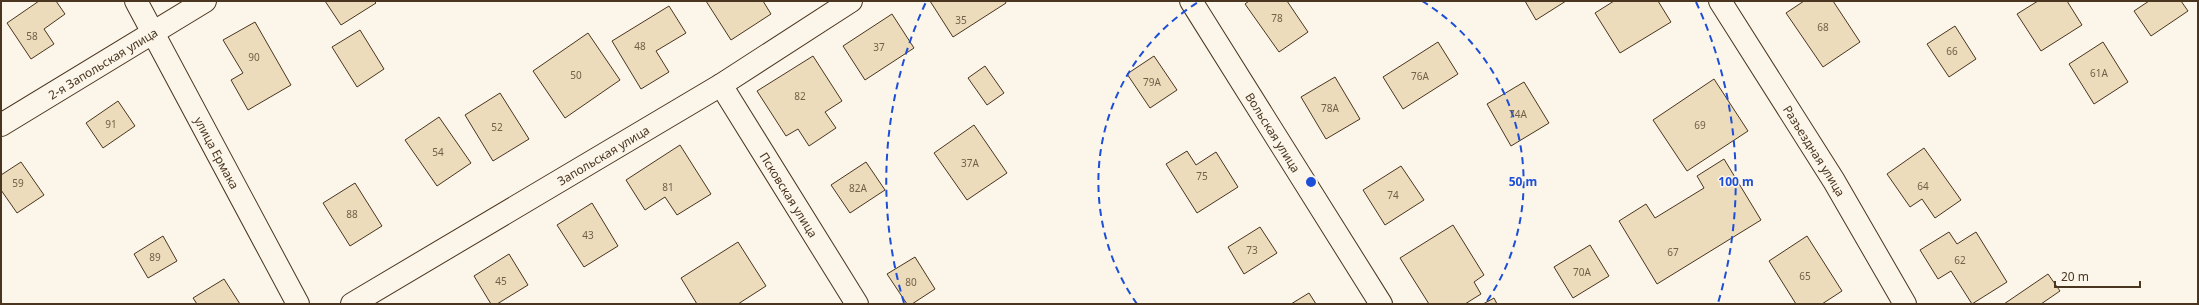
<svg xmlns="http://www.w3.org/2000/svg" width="2199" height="305" viewBox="0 0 2199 305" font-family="'Noto Sans',sans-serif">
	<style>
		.building { fill: #ecdcbc; stroke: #4a3520 }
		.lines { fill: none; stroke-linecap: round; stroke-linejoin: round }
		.street-casing { stroke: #4a3520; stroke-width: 24 }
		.secondary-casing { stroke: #4a3520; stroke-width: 24 }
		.street { stroke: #fbf6e9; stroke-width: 22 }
		.secondary { stroke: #fbf6e9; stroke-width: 22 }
		.ring { fill: none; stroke: #1d4ed8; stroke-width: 2; stroke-dasharray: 7 5 }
		.labels { text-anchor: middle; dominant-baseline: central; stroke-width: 3; stroke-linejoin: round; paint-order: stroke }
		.number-label { font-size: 10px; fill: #725f47 }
		.street-label { font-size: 12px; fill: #4a3520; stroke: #fbf6e9 }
		.centre { fill: #1d4ed8; stroke: #fbf6e9; stroke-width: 2 }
		.ring-label { font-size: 12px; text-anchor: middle; font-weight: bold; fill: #1d4ed8; stroke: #fbf6e9; stroke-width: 3; stroke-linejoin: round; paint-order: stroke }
	</style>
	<rect width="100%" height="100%" fill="#fbf6e9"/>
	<g class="building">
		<path d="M39 1H56L65 14 44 29 54 44 31 59 7 23Z"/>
		<path d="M325 1H374L376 3 341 25Z"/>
		<path d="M706 1H763L771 14 731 40Z"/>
		<path d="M930 1H1005L1006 3 953 37Z"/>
		<path d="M1249 1H1287L1308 32 1279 52 1245 4Z"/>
		<path d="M1525 1H1566L1536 20Z"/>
		<path d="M1614 1H1658L1671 22 1620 53 1595 13Z"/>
		<path d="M1804 1H1833L1860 42 1823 67 1786 13Z"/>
		<path d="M2038 1H2067L2082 25 2041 51 2017 14Z"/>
		<path d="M2149 1H2181L2188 11 2151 36 2134 11Z"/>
		<path d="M669 6 686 33 656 51 669 72 641 89 612 41Z"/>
		<path d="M892 14 914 48 865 80 843 46Z"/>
		<path d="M255 22 291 85 248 110 231 80 243 73 223 40Z"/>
		<path d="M1955 26 1976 59 1949 77 1927 44Z"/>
		<path d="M360 30 384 69 357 87 332 47Z"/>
		<path d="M588 33 620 80 565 118 533 71Z"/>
		<path d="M1438 42 1458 74 1403 109 1383 77Z"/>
		<path d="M2103 42 2128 82 2094 104 2069 64Z"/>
		<path d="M813 56 842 101 825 112 836 128 809 146 798 129 786 136 757 91Z"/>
		<path d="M1154 56 1177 90 1150 108 1127 74Z"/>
		<path d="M985 66 1004 93 987 105 968 78Z"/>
		<path d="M1335 77 1360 119 1326 139 1301 97Z"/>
		<path d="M1714 79 1748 131 1687 171 1653 120Z"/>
		<path d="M1524 82 1549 123 1511 146 1487 104Z"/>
		<path d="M500 93 529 139 493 161 465 115Z"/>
		<path d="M118 101 135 126 103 148 86 123Z"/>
		<path d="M439 117 471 163 437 186 405 140Z"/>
		<path d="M974 125 1007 173 967 200 934 153Z"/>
		<path d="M680 145 711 194 677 215 665 197 645 210 626 180Z"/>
		<path d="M1924 148 1961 200 1935 218 1922 199 1910 207 1887 174Z"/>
		<path d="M1187 151 1196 165 1216 152 1238 187 1197 213 1166 164Z"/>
		<path d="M1724 159 1761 220 1657 284 1619 221 1646 204 1655 218 1704 188 1697 176Z"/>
		<path d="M21 162 44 195 17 213 1 190V175Z"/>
		<path d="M866 162 885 190 850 213 831 185Z"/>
		<path d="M1401 166 1424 200 1385 225 1363 190Z"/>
		<path d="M355 183 382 226 350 246 323 203Z"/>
		<path d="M592 203 618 246 584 267 557 225Z"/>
		<path d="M1453 225 1484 275 1474 282 1481 294 1465 304H1429L1400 258Z"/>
		<path d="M1260 227 1277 253 1244 274 1228 247Z"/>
		<path d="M1949 232 1957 244 1976 232 2007 282 1972 304 1951 271 1938 279 1920 250Z"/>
		<path d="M163 236 177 261 148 278 134 254Z"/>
		<path d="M1807 236 1842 291 1822 304H1796L1769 261Z"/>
		<path d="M738 242 766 286 738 304H697L681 278Z"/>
		<path d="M1590 245 1609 276 1573 298 1554 267Z"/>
		<path d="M509 254 528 285 497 304H491L474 276Z"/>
		<path d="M915 257 935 289 912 304H907L887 274Z"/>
		<path d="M2048 274 2060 291 2041 304H2004Z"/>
		<path d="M224 279 240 304H197L193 298Z"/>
		<path d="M1309 293 1316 304H1291Z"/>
		<path d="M1494 298 1497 304H1483Z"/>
	</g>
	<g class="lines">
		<defs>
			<g id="street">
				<path id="s1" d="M136 1 298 304"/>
				<path id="s2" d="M1720 1 1834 181 1905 304"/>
				<path id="s3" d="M721 85 857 304"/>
				<path id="s4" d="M1 125 205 1"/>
				<path id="s5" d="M352 304 721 85 851 1"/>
			</g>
			<g id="secondary">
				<path id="s6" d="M1191 1 1381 304"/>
			</g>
		</defs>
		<use href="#street" class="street-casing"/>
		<use href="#secondary" class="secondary-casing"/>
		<use href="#street" class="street"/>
		<use href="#secondary" class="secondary"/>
	</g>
	<g class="ring">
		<path d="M1137 304A212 212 0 0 1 1200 1M1422 1A212 212 0 0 1 1485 304"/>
		<path d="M904 303A425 425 0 0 1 926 2M1696 2A425 425 0 0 1 1718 303"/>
	</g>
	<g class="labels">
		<g class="number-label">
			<text x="1277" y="18">78</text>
			<text x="961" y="20">35</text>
			<text x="1823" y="27">68</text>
			<text x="32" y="36">58</text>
			<text x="640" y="46">48</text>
			<text x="879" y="47">37</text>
			<text x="1952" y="51">66</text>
			<text x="254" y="57">90</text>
			<text x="2099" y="73">61А</text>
			<text x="576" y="75">50</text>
			<text x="1420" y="76">76А</text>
			<text x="1152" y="82">79А</text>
			<text x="800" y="96">82</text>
			<text x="1330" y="108">78А</text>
			<text x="1518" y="114">74А</text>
			<text x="111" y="124">91</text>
			<text x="1700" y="125">69</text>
			<text x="497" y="127">52</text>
			<text x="438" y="152">54</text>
			<text x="970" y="163">37А</text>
			<text x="1202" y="176">75</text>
			<text x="18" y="183">59</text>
			<text x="1923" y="186">64</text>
			<text x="668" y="187">81</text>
			<text x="858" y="188">82А</text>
			<text x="1393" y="195">74</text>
			<text x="352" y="214">88</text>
			<text x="588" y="235">43</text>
			<text x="1252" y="250">73</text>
			<text x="1673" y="252">67</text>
			<text x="155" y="257">89</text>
			<text x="1960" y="260">62</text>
			<text x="1582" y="272">70А</text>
			<text x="1805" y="276">65</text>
			<text x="501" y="281">45</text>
			<text x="911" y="282">80</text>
		</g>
		<g class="street-label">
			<text stroke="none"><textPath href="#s4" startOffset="119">2-я Запольская улица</textPath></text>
			<text stroke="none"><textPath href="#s6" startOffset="155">Вольская улица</textPath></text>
			<text stroke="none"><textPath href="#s2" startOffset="177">Разъездная улица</textPath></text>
			<text stroke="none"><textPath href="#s1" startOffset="172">улица Ермака</textPath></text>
			<text stroke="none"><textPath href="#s5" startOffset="292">Запольская улица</textPath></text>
			<text stroke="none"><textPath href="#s3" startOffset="129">Псковская улица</textPath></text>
		</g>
	</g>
	<circle cx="1311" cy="182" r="6" class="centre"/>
	<g class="ring-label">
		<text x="1523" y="186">50 m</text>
		<text x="1736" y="186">100 m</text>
	</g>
	<rect width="2199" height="305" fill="none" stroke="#4a3520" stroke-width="4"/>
	<path d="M2055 281v6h85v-6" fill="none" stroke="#4a3520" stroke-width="2"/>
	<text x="2061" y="281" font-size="12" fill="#4a3520" stroke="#fbf6e9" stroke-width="3" paint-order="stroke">20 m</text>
</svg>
